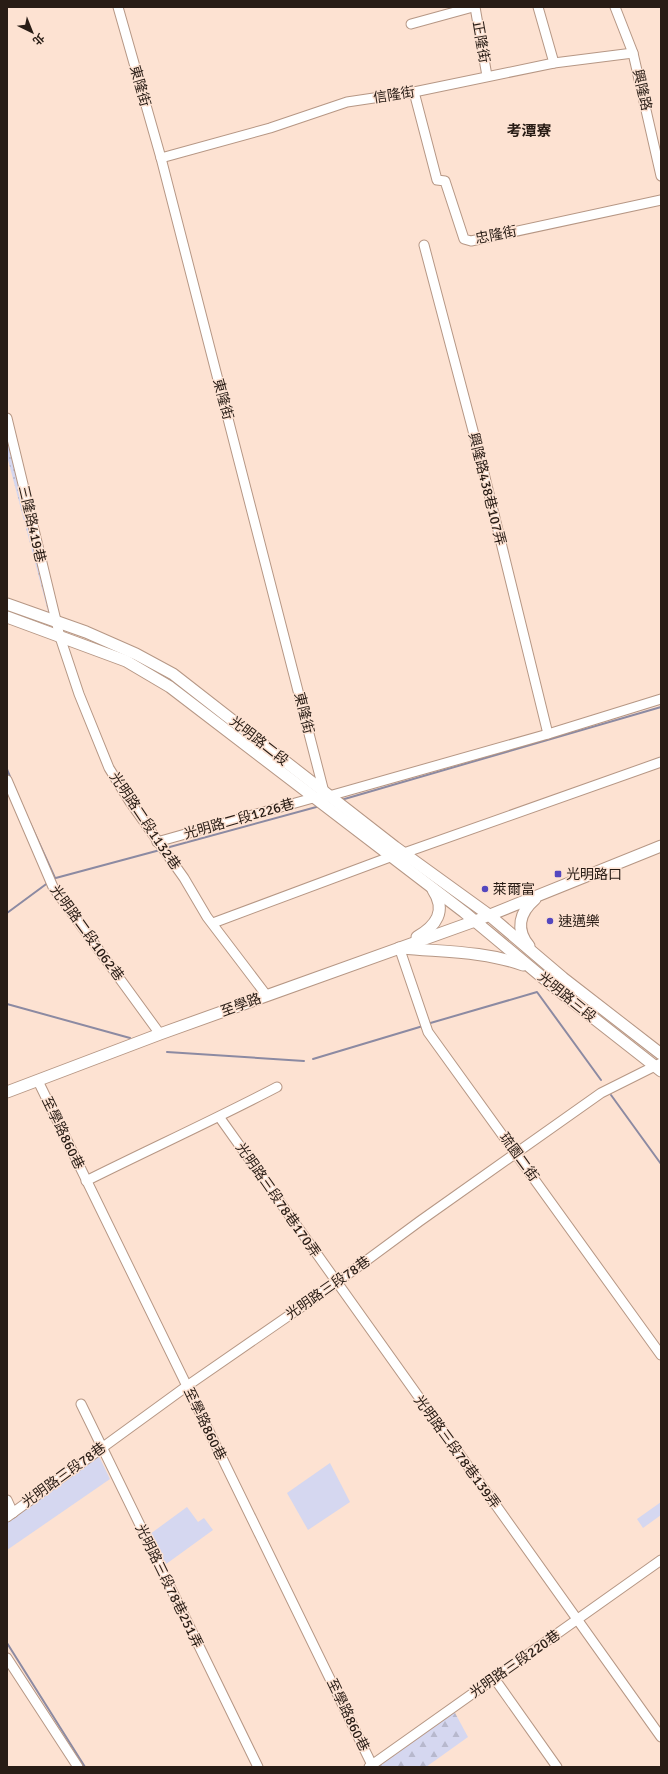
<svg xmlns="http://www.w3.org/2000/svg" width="668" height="1774" viewBox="0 0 668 1774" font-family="Signika,'Noto Sans TC',sans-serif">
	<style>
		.grass { fill: #d5d7f0 }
		.forest { fill: url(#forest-firs) }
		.park { fill: url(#park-dots) }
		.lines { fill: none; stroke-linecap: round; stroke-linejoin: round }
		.stream { stroke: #8c8aa2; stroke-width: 2 }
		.minor-casing { stroke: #b69785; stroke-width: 11 }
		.tertiary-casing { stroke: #b69785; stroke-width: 13 }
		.minor { stroke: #fff; stroke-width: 9 }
		.tertiary { stroke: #fff; stroke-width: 11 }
		.poi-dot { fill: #5447bf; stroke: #fde2d2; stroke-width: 1.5 }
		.labels { text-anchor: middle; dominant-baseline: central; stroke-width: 3; stroke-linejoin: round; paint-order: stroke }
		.street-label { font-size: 14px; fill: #281c15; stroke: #fde2d2 }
		.poi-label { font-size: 14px; fill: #281c15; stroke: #fde2d2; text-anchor: start }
		.neighbourhood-label { font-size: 15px; font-weight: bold; fill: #281c15; stroke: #fde2d2 }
	</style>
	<defs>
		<pattern id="forest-firs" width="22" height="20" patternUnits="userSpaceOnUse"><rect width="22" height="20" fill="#d5d7f0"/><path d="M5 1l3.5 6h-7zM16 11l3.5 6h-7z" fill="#b7b8cd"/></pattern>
		<pattern id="park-dots" width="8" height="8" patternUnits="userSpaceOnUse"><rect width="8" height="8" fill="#d5d7f0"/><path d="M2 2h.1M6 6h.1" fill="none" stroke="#b7b8cd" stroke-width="1.8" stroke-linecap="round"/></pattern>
	</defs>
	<rect width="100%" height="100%" fill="#fde2d2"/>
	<g class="grass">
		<path d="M98 1454 110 1479 7 1550V1521Z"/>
		<path d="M330 1463 350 1502 308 1530 287 1493Z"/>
		<path d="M661 1502V1515L643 1528 637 1519Z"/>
		<path d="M187 1507 198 1522 204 1518 213 1530 162 1567 146 1537Z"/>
	</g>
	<path class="forest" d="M454 1711 468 1737 426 1767H377Z"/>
	<path class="park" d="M7 418 56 621 50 619 7 456Z"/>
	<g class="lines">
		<g class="stream">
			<path d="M7 769 11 779"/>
			<path d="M341 800 661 707"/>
			<path d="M30 823 55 878"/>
			<path d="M166 848 320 806"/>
			<path d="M52 879 160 850"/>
			<path d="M7 913 49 882"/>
			<path d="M7 1004 130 1038"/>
			<path d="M427 1024 537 992 601 1080"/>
			<path d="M167 1052 304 1061"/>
			<path d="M313 1059 423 1026"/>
			<path d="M611 1095 661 1164"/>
			<path d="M7 1643 85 1767"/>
		</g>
		<defs>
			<g id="minor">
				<path d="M118 7 161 158 324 792"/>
				<path d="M475 7 487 76"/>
				<path d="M538 7 554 63"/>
				<path d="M615 7 633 53 661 176"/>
				<path d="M411 24 473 7"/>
				<path d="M414 92 437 180 445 181 464 239 471 241 661 200"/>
				<path d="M161 158 270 128 347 102 414 92 554 63 633 53"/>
				<path d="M424 245 481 461 548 734"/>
				<path d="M7 418 60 637 79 694 109 768 130 802 184 878 207 917 267 996"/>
				<path d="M7 780 53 887 160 1034"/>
				<path d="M157 842 313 798 329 796 548 734 661 699"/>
				<path d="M404 853 661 762"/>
				<path d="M213 923 390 857"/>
				<path d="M399 947 428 1032 661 1355"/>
				<path d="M38 1081 373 1767"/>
				<path d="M220 1118 661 1737"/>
				<path d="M86 1181C150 1149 214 1120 277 1087"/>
				<path d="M81 1404 258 1767"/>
				<path d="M7 1500 13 1513"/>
				<path d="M7 1517 187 1386 336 1283 420 1221 601 1093 661 1063"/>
				<path d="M7 1658 78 1767"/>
				<path d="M494 1678 557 1767"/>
				<path d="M369 1767 661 1560"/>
			</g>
			<g id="tertiary">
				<path d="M7 604 86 632 136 654 173 674 395 847 489 915 563 978 661 1054"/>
				<path d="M7 617 126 661 170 687 464 912 554 987 661 1071"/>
				<path d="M417 937C436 926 447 911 433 890"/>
				<path d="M529 946C515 929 520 912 535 899"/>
				<path d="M402 948C443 952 484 951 523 965"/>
				<path d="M7 1092 160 1034 475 921 661 846"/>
			</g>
		</defs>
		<use href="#minor" class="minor-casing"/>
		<use href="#tertiary" class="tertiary-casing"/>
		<use href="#minor" class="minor"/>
		<use href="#tertiary" class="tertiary"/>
	</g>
	<g class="poi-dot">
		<rect x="554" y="870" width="8" height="8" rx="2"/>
		<circle cx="485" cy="889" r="4"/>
		<circle cx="550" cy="921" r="4"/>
	</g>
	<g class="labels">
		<g class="street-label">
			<text transform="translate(481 42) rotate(80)">正隆街</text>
			<text transform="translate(140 86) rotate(74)">東隆街</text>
			<text transform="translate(642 90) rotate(77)">興隆路</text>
			<text transform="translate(394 95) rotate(-9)">信隆街</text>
			<text transform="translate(496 235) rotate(-11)">忠隆街</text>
			<text transform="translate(223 399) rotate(75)">東隆街</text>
			<text transform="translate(487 489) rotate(76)">興隆路438巷107弄</text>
			<text transform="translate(32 524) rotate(77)">三隆路419巷</text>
			<text transform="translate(304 713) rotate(76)">東隆街</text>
			<text transform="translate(259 741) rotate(38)">光明路二段</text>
			<text transform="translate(239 819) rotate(-16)">光明路二段1226巷</text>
			<text transform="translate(145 821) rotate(56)">光明路二段1132巷</text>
			<text transform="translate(87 933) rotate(54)">光明路二段1062巷</text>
			<text transform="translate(567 997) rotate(39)">光明路三段</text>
			<text transform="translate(241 1005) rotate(-20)">至學路</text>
			<text transform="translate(63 1133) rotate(64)">至學路860巷</text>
			<text transform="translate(519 1157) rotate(54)">琉園二街</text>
			<text transform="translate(278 1200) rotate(55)">光明路三段78巷170弄</text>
			<text transform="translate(328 1288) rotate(-35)">光明路三段78巷</text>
			<text transform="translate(205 1424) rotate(64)">至學路860巷</text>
			<text transform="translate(457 1452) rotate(54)">光明路三段78巷139弄</text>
			<text transform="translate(64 1475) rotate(-36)">光明路三段78巷</text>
			<text transform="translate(169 1586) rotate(64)">光明路三段78巷251弄</text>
			<text transform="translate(515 1664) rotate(-35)">光明路三段220巷</text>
			<text transform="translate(348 1715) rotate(64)">至學路860巷</text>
		</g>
		<g class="poi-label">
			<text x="566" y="874">光明路口</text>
			<text x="493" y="889">萊爾富</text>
			<text x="558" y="921">速邁樂</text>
		</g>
		<g class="neighbourhood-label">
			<text x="529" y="131">考潭寮</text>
		</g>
	</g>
	<rect width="668" height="1774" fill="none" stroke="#281c15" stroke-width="16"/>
	<g transform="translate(32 32) rotate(137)" stroke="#fde2d2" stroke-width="3" paint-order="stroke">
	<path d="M0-3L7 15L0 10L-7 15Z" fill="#281c15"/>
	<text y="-6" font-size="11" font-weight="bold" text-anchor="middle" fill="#281c15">北</text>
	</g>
</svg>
